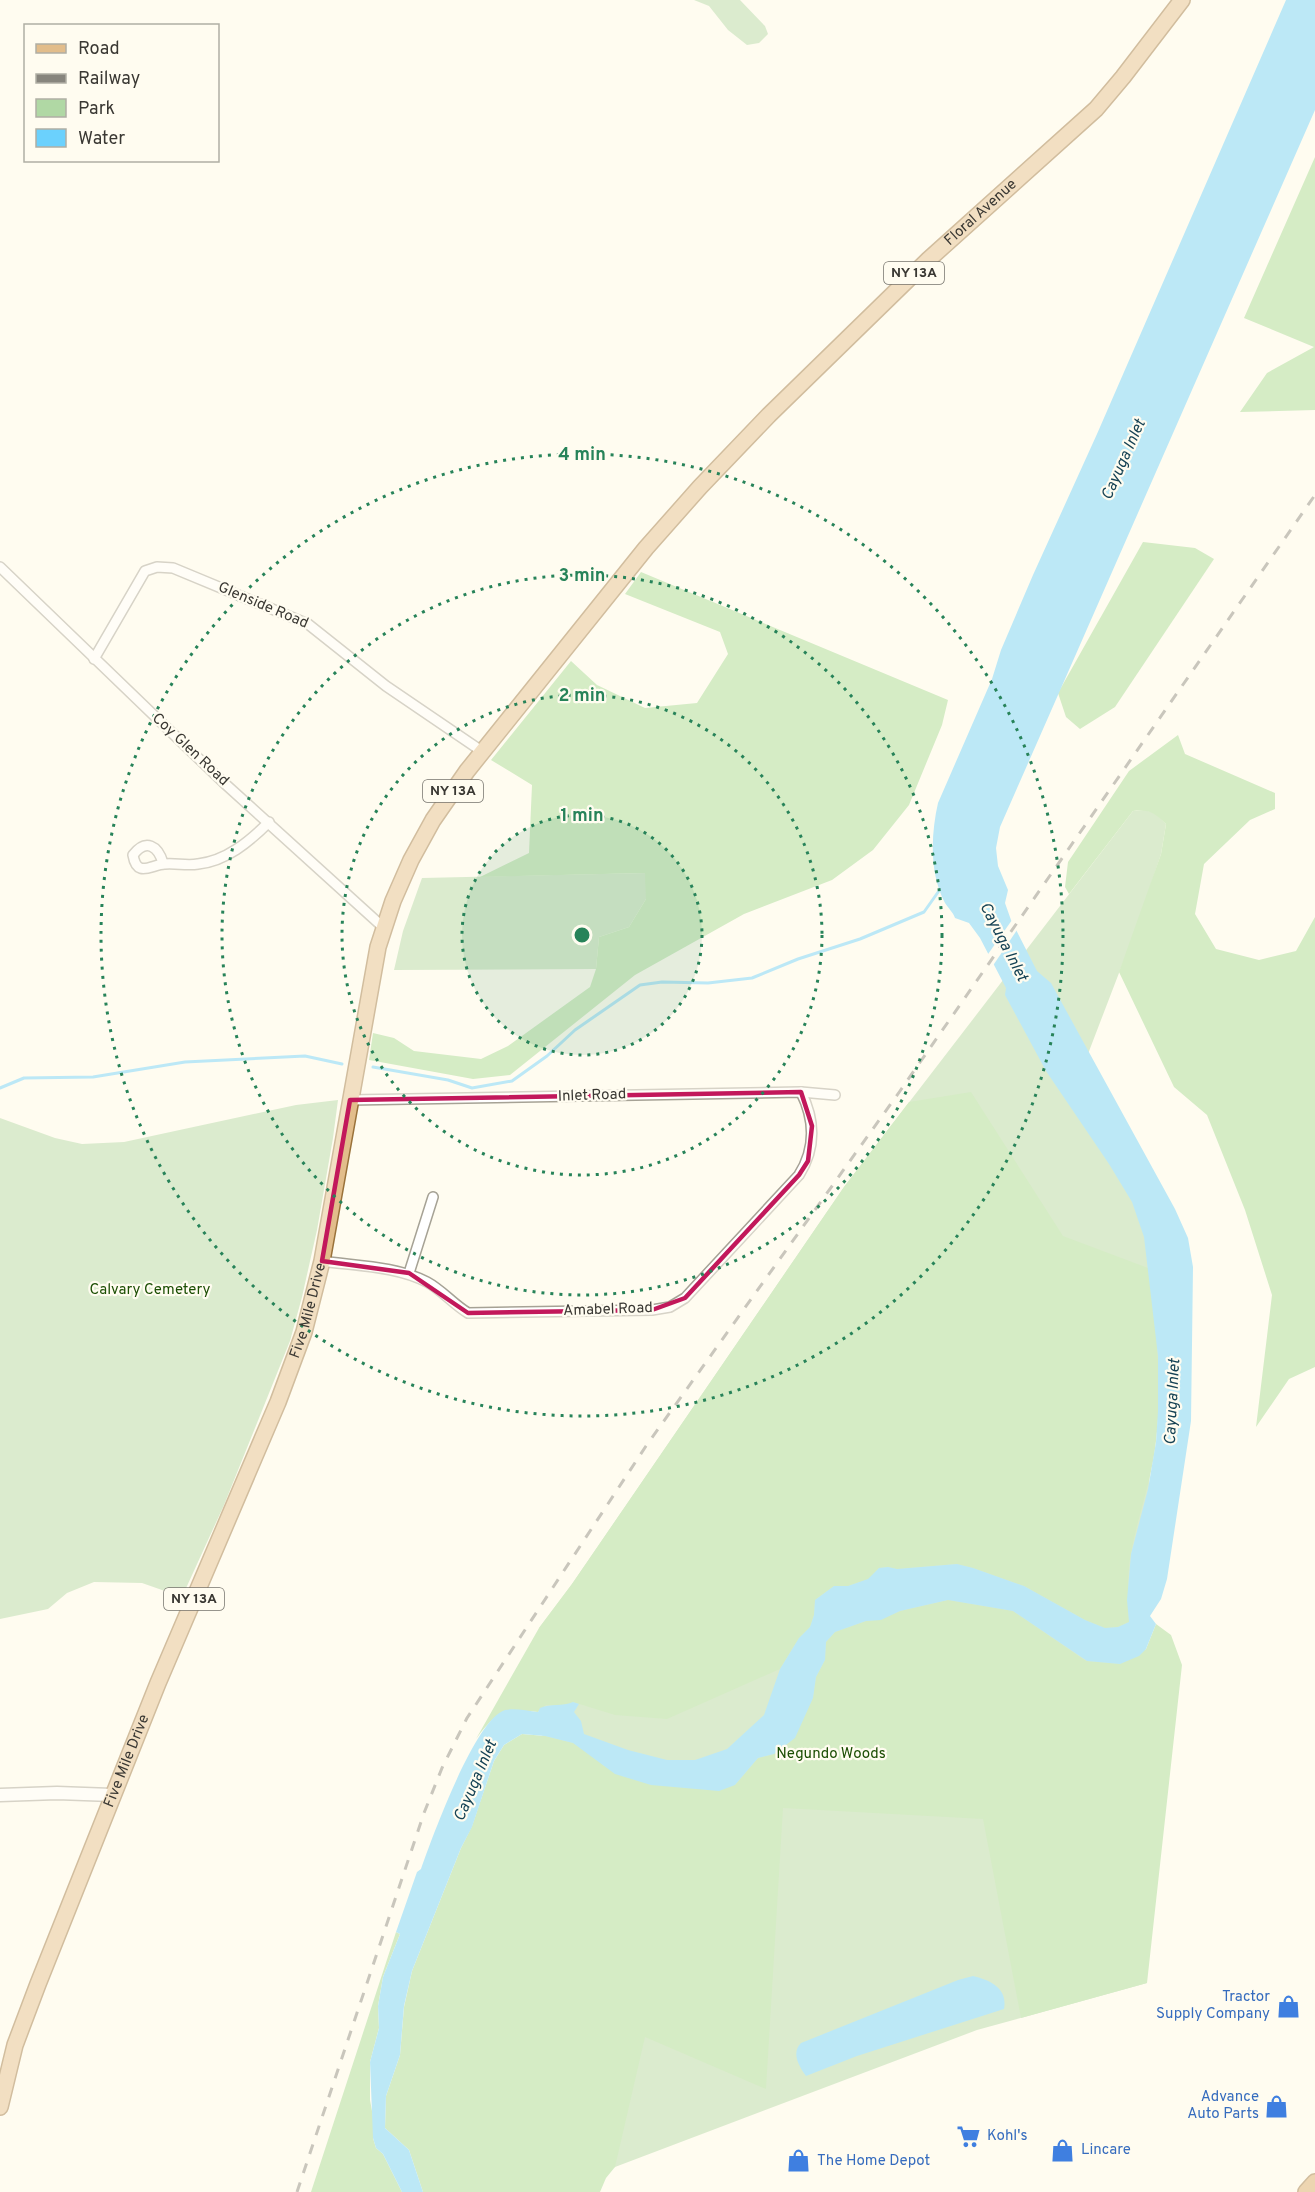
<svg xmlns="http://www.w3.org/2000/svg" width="1315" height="2192" viewBox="0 0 1315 2192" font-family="Overpass,sans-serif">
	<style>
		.green { fill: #b0d8a4 }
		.forest { fill: #a2d991 }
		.water { fill: #6bd1fd }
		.pier { fill: #fffcf0 }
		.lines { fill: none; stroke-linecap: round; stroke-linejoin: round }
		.stream { stroke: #6bd1fd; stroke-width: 3 }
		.minor-casing { stroke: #a6a295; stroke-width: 12 }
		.tertiary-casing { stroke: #a6a295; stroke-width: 15 }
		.primary-casing { stroke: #9a723a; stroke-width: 18 }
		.trunk-casing { stroke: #9a723a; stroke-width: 18 }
		.minor { stroke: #fff; stroke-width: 9 }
		.tertiary { stroke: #fff; stroke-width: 12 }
		.primary { stroke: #e2bd8b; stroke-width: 15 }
		.trunk { stroke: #d8a764; stroke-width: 15 }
		.rail { stroke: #87857d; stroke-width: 3; stroke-dasharray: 10 10; stroke-linecap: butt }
		.marked { fill: none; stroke: #c2185b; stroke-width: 4.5; stroke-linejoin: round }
		.ring { fill: none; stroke: #278359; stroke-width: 3; stroke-dasharray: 3 6 }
		.labels { text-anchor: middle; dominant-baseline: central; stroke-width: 4.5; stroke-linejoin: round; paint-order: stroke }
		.shield { fill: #fffcf0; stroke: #75736c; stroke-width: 1.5 }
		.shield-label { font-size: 14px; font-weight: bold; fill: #3a3833 }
		.street-label { font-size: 15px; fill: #3a3833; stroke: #fffcf0 }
		.park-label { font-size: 15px; fill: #1b4e03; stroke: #fffcf0 }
		.shop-label { font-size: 15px; fill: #366cbe; stroke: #fffcf0; text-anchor: start }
		.water-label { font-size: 16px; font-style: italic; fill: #154254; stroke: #fffcf0 }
		.centre { fill: #278359; stroke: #fffcf0; stroke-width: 3 }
		.ring-label { font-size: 18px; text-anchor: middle; font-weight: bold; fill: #278359; stroke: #fffcf0; stroke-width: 4.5; stroke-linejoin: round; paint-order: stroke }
	</style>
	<rect width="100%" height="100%" fill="#fffcf0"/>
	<g class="green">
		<path d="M694 0H740L765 26 768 34 759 43 747 45 728 30 709 6Z"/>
		<path d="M1144 810 1156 813 1166 824 1161 854 1137 926 1078 1080 1167 1235 1138 1640 1147 1983 977 2030 615 2167 557 2192 539 1628 572 1584 844 1187 1133 811Z"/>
		<path d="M646 873V899L629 927 599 937 596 969 394 970 403 931 422 878Z"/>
		<path d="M338 1100 333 1138 317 1230 302 1297 290 1341 224 1505 182 1597 142 1583 94 1582 67 1593 48 1609 0 1619V1118L55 1138 82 1144 124 1142 296 1105Z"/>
	</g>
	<g class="forest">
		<path d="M1315 157V410L1240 412 1267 373 1314 347 1244 318Z"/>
		<path d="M1143 542 1195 548 1214 559 1115 707 1080 729 1066 717 1058 693Z"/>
		<path d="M641 572 948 700 942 725 909 805 873 850 832 880 744 914 635 975 510 1075 473 1079 369 1060 373 1033 394 1038 414 1051 481 1059 508 1046 590 987 596 969 599 937 629 927 646 899 645 873 480 877 529 853 532 785 491 760 571 661 597 685 645 708 697 703 728 654 720 632 625 594Z"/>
		<path d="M1178 735 1185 754 1275 793V809L1250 820 1204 864 1195 914 1216 949 1259 960 1296 951 1315 917V1367L1289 1379 1256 1427 1272 1295 1245 1210 1207 1115 1174 1087 1119 972 1161 854 1166 824C1155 813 1149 809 1133 811L1069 894 1065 887 1068 862 1129 771Z"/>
		<path d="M971 1092 1063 1236 1148 1268C1156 1325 1163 1384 1156 1441 1152 1480 1138 1515 1131 1553 1127 1574 1128 1600 1129 1622L1118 1627 1105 1628 1085 1620 1024 1586 973 1568 957 1564 897 1569 888 1567 879 1568 869 1579 848 1586H834L815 1600 814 1615 810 1627 799 1638 780 1669 667 1719 615 1715 573 1702 566 1706 546 1705 538 1712C503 1709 497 1711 476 1739L539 1628 572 1584 844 1187 909 1102Z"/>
		<path d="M948 1600 1013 1611 1086 1661 1120 1664 1146 1649 1156 1624 1171 1635 1182 1665 1147 1983 1021 2018 983 1819 783 1808 766 2089 645 2037 615 2167 606 2178 600 2192H423L409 2150 385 2128 386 2096 400 2055 404 2007 412 1971 461 1848 472 1826 494 1761 504 1745 522 1734 545 1736 573 1743 588 1752 604 1766 735 1785 758 1758 774 1754 787 1745 813 1698 816 1677 825 1660 826 1642 835 1632 866 1621 881 1619 900 1611Z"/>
		<path d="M396 1932 400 1934 383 1977 378 2006 379 2028 370 2062V2100L374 2122 373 2138 376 2148 383 2154 402 2192H311Z"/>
	</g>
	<g class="water">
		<path d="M1286 0H1315V110L1000 827 996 848 998 866 1008 890 1005 903 1011 920 1037 971 1051 983 1175 1209 1188 1238 1193 1267 1191 1421 1167 1579 1161 1599 1150 1616 1156 1624 1146 1649 1139 1656 1120 1664 1087 1661 1013 1611 948 1600 900 1611 881 1620 866 1621 835 1632 826 1642 825 1660 816 1677 813 1698 795 1738 774 1754 758 1758 735 1785 719 1791 651 1785 615 1774 573 1743 545 1736 522 1734 504 1745 494 1761 472 1827 461 1848 412 1971 404 2006 400 2055 386 2096 385 2128 409 2150 423 2192H402L383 2154 376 2148 373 2138 370 2062 379 2028 378 2006 383 1977 400 1934 396 1932 417 1872 421 1869C432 1838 475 1719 505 1710 515 1708 528 1711 538 1712L540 1708C551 1703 562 1707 573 1702L579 1704 574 1712 581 1721 584 1734 628 1750 667 1760H695L727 1749 764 1715 780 1669 799 1638 810 1627 814 1615 815 1600 834 1586H848L868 1579 879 1568 888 1567 897 1569 957 1564 973 1568 1024 1586 1085 1620 1105 1628 1118 1627 1129 1622 1127 1600 1131 1554 1148 1489 1156 1442 1158 1411V1356L1144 1237 1132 1202 1109 1164 1046 1071 1005 995 1006 988 980 938 969 923 955 918C953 912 948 908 945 903 929 873 931 834 938 803L992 679 1001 650 1033 575 1097 434Z"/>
		<path d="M973 1976C990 1980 1008 1988 1004 2009L857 2056 806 2076C799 2066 791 2053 801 2043L958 1980Z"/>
	</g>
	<path class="pier" d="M1012 920 1017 930 992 967 986 957Z"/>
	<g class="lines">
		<g class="stream">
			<path d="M373 1067 448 1080 472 1088 512 1081 547 1056 575 1030 640 985 662 982 708 983 752 978 798 959 860 939 924 912 941 888"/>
			<path d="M0 1088 24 1078 93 1077 185 1062 305 1056 342 1064"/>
		</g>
		<defs>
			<g id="minor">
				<path d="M0 567 223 782 384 928"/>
				<path d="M94 659 145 571 157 567 173 568 308 624 386 686 483 752"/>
				<path d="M163 863C158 846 146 838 133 855 137 879 152 864 165 864 176 863 187 866 198 864 226 861 249 842 269 822"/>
				<path d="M350 1100 801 1092 835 1095"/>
				<path d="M322 1261C356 1266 396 1266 427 1282 442 1290 453 1304 468 1313L652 1310 670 1307 685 1298 799 1175C816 1148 815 1120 801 1092"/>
				<path d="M409 1273 433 1197"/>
			</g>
			<path id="tertiary" d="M0 1795 57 1793 112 1795"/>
			<g id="primary">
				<path id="s1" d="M0 2107 15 2045 38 1984 158 1683 278 1402 304 1332 322 1261 378 947 393 901 411 860 433 820 467 771 646 548 700 487 769 415 928 260 1096 109 1123 77 1182 0"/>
			</g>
			<path id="trunk" d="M1306 2192 1315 2182"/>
		</defs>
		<use href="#minor" class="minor-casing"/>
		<use href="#tertiary" class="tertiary-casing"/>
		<use href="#primary" class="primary-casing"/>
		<use href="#trunk" class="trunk-casing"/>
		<use href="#minor" class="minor"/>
		<use href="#tertiary" class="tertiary"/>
		<use href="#primary" class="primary"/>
		<use href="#trunk" class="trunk"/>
		<path class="rail" d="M297 2192 424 1813 442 1768 467 1718 646 1446 900 1091 1315 495"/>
	</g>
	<path d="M0 0H1315V2192H0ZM801 1092 812 1126 808 1161 799 1175 685 1298 652 1310 468 1313 409 1273 322 1261 350 1100Z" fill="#fffcf0" fill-opacity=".55" fill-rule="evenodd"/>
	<path class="marked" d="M801 1092 812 1126 808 1161 799 1175 685 1298 652 1310 468 1313 409 1273 322 1261 350 1100Z"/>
	<circle cx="582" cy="935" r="120" fill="#278359" fill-opacity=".12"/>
	<g class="ring">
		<circle cx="582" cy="935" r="120"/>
		<circle cx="582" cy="935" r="240"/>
		<circle cx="582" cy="935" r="360"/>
		<circle cx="582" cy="935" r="481"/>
	</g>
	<defs>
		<symbol id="shop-bare" viewBox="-9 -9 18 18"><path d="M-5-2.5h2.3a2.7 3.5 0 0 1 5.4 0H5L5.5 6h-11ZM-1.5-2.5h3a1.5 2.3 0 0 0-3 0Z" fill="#3f7fe0" stroke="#fffcf0" stroke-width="2.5" paint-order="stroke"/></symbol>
		<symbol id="supermarket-bare" viewBox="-9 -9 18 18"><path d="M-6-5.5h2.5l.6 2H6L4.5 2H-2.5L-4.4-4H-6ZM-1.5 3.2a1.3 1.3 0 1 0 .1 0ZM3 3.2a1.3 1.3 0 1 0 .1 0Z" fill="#3f7fe0" stroke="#fffcf0" stroke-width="2.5" paint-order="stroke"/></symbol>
	</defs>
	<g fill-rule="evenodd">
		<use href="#shop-bare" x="1272" y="1990" width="33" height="33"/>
		<use href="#shop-bare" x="1260" y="2090" width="33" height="33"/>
		<use href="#supermarket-bare" x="952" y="2120" width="33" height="33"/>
		<use href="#shop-bare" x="1046" y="2134" width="33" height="33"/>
		<use href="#shop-bare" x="782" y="2144" width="33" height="33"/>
	</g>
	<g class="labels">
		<g class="shield">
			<rect x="884" y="262" width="60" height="22" rx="4.5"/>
			<rect x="423" y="780" width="60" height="22" rx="4.5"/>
			<rect x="164" y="1588" width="60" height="22" rx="4.5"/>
		</g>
		<g class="shield-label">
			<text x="914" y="273">NY 13A</text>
			<text x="453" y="791">NY 13A</text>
			<text x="194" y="1599">NY 13A</text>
		</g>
		<g class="street-label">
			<text stroke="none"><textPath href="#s1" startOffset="2184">Floral Avenue</textPath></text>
			<text transform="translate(263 606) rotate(23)">Glenside Road</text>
			<text transform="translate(190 750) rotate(43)">Coy Glen Road</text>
			<text transform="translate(592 1096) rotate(-2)">Inlet Road</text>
			<text transform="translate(608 1310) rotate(-2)">Amabel Road</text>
			<text stroke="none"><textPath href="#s1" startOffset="855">Five Mile Drive</textPath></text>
			<text stroke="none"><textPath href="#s1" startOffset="369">Five Mile Drive</textPath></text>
		</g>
		<g class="park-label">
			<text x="150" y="1290">Calvary Cemetery</text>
			<text x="831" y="1754">Negundo Woods</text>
		</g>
		<g class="shop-label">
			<text x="1270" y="1997" text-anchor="end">Tractor<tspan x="1270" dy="17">Supply Company</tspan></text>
			<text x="1259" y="2097" text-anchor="end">Advance<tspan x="1259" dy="17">Auto Parts</tspan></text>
			<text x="987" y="2136">Kohl's</text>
			<text x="1081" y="2150">Lincare</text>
			<text x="817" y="2161">The Home Depot</text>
		</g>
		<g class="water-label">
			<text transform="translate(1124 460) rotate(-66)">Cayuga Inlet</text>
			<text transform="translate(1003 942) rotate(63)">Cayuga Inlet</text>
			<text transform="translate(1173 1402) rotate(-87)">Cayuga Inlet</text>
			<text transform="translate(476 1781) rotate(-67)">Cayuga Inlet</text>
		</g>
	</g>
	<circle cx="582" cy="935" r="9" class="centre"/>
	<g class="ring-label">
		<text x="582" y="460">4 min</text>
		<text x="582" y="581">3 min</text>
		<text x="582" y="701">2 min</text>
		<text x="582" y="821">1 min</text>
	</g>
	<rect x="24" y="24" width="195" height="138" fill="#fffcf0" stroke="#b0aea4" stroke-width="1.5"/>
	<rect x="36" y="44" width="30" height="9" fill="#e2bd8b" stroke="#b0aea4" stroke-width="1.5"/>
	<text x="78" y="54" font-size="18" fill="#3a3833">Road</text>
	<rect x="36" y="74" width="30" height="9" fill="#87857d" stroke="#b0aea4" stroke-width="1.5"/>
	<text x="78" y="84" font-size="18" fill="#3a3833">Railway</text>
	<rect x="36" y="99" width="30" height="18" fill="#b0d8a4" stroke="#b0aea4" stroke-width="1.5"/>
	<text x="78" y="114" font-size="18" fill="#3a3833">Park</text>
	<rect x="36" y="129" width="30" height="18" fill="#6bd1fd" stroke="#b0aea4" stroke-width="1.5"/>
	<text x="78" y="144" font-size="18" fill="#3a3833">Water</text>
</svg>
